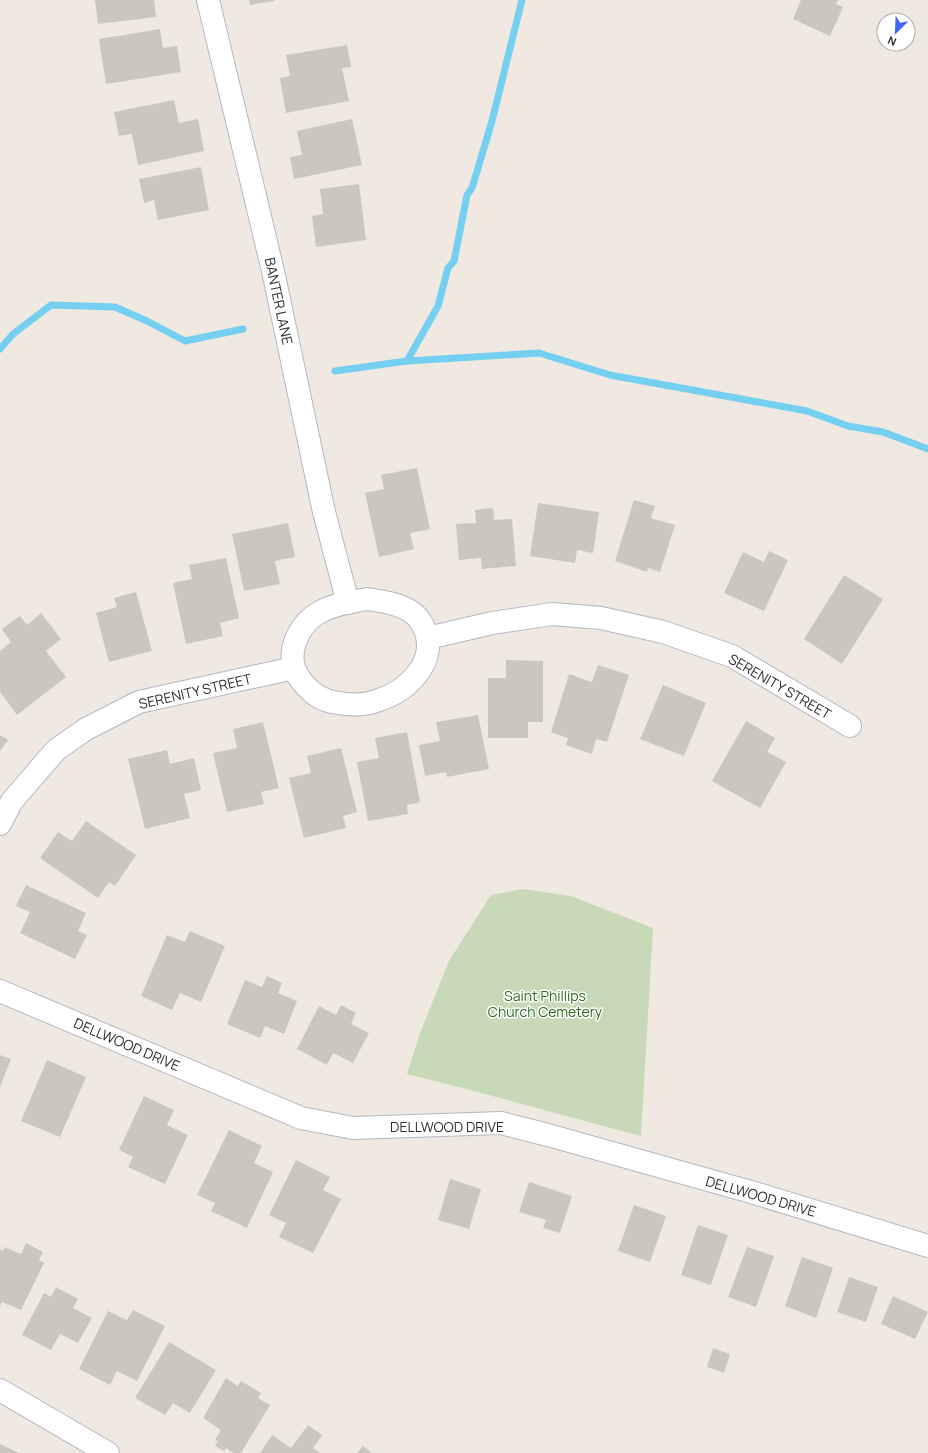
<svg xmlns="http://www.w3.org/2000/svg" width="928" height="1453" viewBox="0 0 928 1453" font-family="Manrope,sans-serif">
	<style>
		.cemetery { fill: #c8d9b8 }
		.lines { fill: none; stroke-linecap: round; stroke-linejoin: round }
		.stream { stroke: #75cff0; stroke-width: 7 }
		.building { fill: #cbc7bf }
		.minor-casing { stroke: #b4b7c1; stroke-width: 24 }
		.minor { stroke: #fff; stroke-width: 22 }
		.labels { text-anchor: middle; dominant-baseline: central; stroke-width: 3; stroke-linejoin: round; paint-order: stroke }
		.street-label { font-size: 14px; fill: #2e2e2e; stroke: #fff }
		.park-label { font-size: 14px; fill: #2c6e1b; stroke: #fff }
	</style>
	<rect width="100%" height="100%" fill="#efe9e1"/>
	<path class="cemetery" d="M523 889 571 896 653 928 641 1136C563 1116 485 1093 407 1074L420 1033 449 961 491 895Z"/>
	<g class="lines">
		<g class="stream">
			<path d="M0 349 13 334 51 305 115 307 147 321 185 341 243 329"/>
			<path d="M407 361 438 306 448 268 454 261 467 195 472 188 492 121 522 0"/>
			<path d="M335 371 407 361 539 353 610 375 807 411 848 426 883 432 928 449"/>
		</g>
	</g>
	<g class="building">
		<path d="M95 0H154L156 17 98 24Z"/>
		<path d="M249 0H275V1L250 5Z"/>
		<path d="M801 0H838L836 4 843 7 830 36 793 19Z"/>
		<path d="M160 29 163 48 177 46 181 72 106 84 99 39Z"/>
		<path d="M347 45 351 67 342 68 349 101 286 113 280 78 290 76 286 55Z"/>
		<path d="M174 100 179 123 198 119 204 151 138 165 132 134 119 136 114 112Z"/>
		<path d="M352 119 362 165 294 179 290 157 302 155 297 131Z"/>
		<path d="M201 167 209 210 158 220 154 200 144 203 139 179Z"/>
		<path d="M359 184 366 240 316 247 312 216 323 214 320 189Z"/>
		<path d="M417 468 430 529 410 533 414 549 379 557 365 493 384 489 381 475Z"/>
		<path d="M634 500 655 506 651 518 675 525 660 572 648 568 647 572 615 561Z"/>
		<path d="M538 503 599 512 593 553 577 550 575 563 530 556Z"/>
		<path d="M493 508 494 520 512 519 516 566 482 569 481 558 459 560 456 524 476 523 475 510Z"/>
		<path d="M288 523 295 557 275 561 280 584 244 591 232 534Z"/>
		<path d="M769 551 788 560 764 611 724 593 743 552 764 562Z"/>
		<path d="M226 558 239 618 220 623 223 636 186 644 173 583 192 579 189 565Z"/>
		<path d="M844 575 883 599 842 664 804 639Z"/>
		<path d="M136 592 152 651 109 662 96 613 117 607 114 598Z"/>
		<path d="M41 613 61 639 46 651 66 677 17 715 0 692V651L11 642 2 629 20 616 27 625Z"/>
		<path d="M506 660 543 661V722H528V738H488V678H506Z"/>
		<path d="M598 665 629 675 607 742 596 739 592 754 566 745 568 738 551 732 569 674 592 682Z"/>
		<path d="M663 685 706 703 684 756 640 739Z"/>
		<path d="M478 715 489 769 447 777 446 772 425 776 419 745 440 741 436 722Z"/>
		<path d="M746 721 775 738 767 752 786 762 760 808 712 781Z"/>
		<path d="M263 722 279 788 261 792 264 804 227 812 213 753 237 748 233 729Z"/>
		<path d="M407 732 420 802 407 805 408 814 368 821 357 762 379 758 375 738Z"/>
		<path d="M0 735 8 740 0 751Z"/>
		<path d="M341 748 357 812 343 816 346 828 304 838 289 778 311 773 307 756Z"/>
		<path d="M167 750 170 764 194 758 201 790 184 794 190 818 145 829 128 759Z"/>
		<path d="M86 821 136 855 115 886 109 882 98 898 40 858 58 832 72 841Z"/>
		<path d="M26 885 86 913 78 931 87 935 75 959 20 933 30 912 16 906Z"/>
		<path d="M190 931 225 946 201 1002 180 993 172 1010 141 996 167 935 185 942Z"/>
		<path d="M267 976 282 983 278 993 297 1001 284 1034 265 1026 260 1038 227 1024 245 980 262 987Z"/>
		<path d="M341 1005 356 1013 351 1024 369 1033 353 1063 333 1053 327 1065 297 1049 319 1006 336 1015Z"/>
		<path d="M0 1055 11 1059 0 1087Z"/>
		<path d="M47 1060 86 1077 60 1137 21 1121Z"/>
		<path d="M144 1096 174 1110 167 1125 188 1135 165 1184 128 1167 133 1157 119 1150Z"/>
		<path d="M229 1130 262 1146 254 1163 273 1172 247 1228 211 1211 215 1203 197 1195Z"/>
		<path d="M296 1160 330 1177 323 1190 341 1199 313 1253 279 1237 286 1223 269 1215Z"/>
		<path d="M450 1179 481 1189 469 1229 438 1220Z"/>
		<path d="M529 1182 572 1196 560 1233 543 1228 546 1220 519 1212Z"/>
		<path d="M634 1205 666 1216 650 1262 618 1251Z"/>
		<path d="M698 1225 728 1235 711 1285 681 1275Z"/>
		<path d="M26 1243 43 1252 39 1260 44 1263 21 1310 2 1302 0 1306V1249L3 1251 4 1247 21 1254Z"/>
		<path d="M747 1247 774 1256 756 1307 728 1297Z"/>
		<path d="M802 1257 833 1268 816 1318 785 1306Z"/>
		<path d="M849 1277 878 1287 866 1322 837 1312Z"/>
		<path d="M56 1287 78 1299 73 1308 92 1318 78 1343 60 1334 51 1350 22 1335 44 1293 51 1297Z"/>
		<path d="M893 1296 928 1312 915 1339 881 1324Z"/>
		<path d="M133 1310 165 1326 137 1381 117 1371 110 1385 79 1369 108 1311 127 1320Z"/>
		<path d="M169 1342 216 1370 190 1413 173 1403 165 1415 135 1398Z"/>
		<path d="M713 1348 730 1354 724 1373 707 1367Z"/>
		<path d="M226 1378 238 1386 241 1381 261 1393 258 1398 270 1405 241 1453H234L226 1448 224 1451 215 1446 218 1441 215 1440 221 1430 203 1418Z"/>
		<path d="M308 1425 322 1435 313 1448 320 1453H260L272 1435 291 1448Z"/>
		<path d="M0 1444 19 1453H0Z"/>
		<path d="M363 1446 372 1453H357Z"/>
	</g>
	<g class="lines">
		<defs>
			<g id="minor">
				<path d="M208 0 273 271 324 512 348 603"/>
				<path d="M367 599C379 601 391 602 402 607 413 611 421 620 425 630 438 662 407 691 379 700 369 704 356 705 346 704 334 703 322 701 312 692 305 686 298 678 294 668 288 647 301 622 320 612 335 604 351 602 367 599Z"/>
				<path d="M428 638 492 623 552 614 601 618 663 632 732 656 850 726"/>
				<path d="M0 824 12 801 56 750 86 729 139 702 294 668"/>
				<path d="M0 991 301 1118 353 1128 501 1123 548 1135 751 1192 928 1246"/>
				<path d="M0 1390 108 1453"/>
			</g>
		</defs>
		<use href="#minor" class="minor-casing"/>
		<use href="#minor" class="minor"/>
	</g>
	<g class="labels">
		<g class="street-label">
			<text transform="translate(279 301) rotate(78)">BANTER LANE</text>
			<text transform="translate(780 686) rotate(30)">SERENITY STREET</text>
			<text transform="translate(195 691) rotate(-13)">SERENITY STREET</text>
			<text transform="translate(127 1044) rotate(23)">DELLWOOD DRIVE</text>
			<text x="447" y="1126">DELLWOOD DRIVE</text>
			<text transform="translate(761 1196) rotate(16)">DELLWOOD DRIVE</text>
		</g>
		<g class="park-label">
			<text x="545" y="995">Saint Phillips<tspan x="545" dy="16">Church Cemetery</tspan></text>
		</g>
	</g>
	<g transform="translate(896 32) rotate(204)"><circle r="19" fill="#ffffff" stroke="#ababab"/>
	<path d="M0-3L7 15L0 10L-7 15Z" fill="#4264fb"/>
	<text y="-6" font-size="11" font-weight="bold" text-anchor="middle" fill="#2e2e2e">N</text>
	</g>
</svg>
